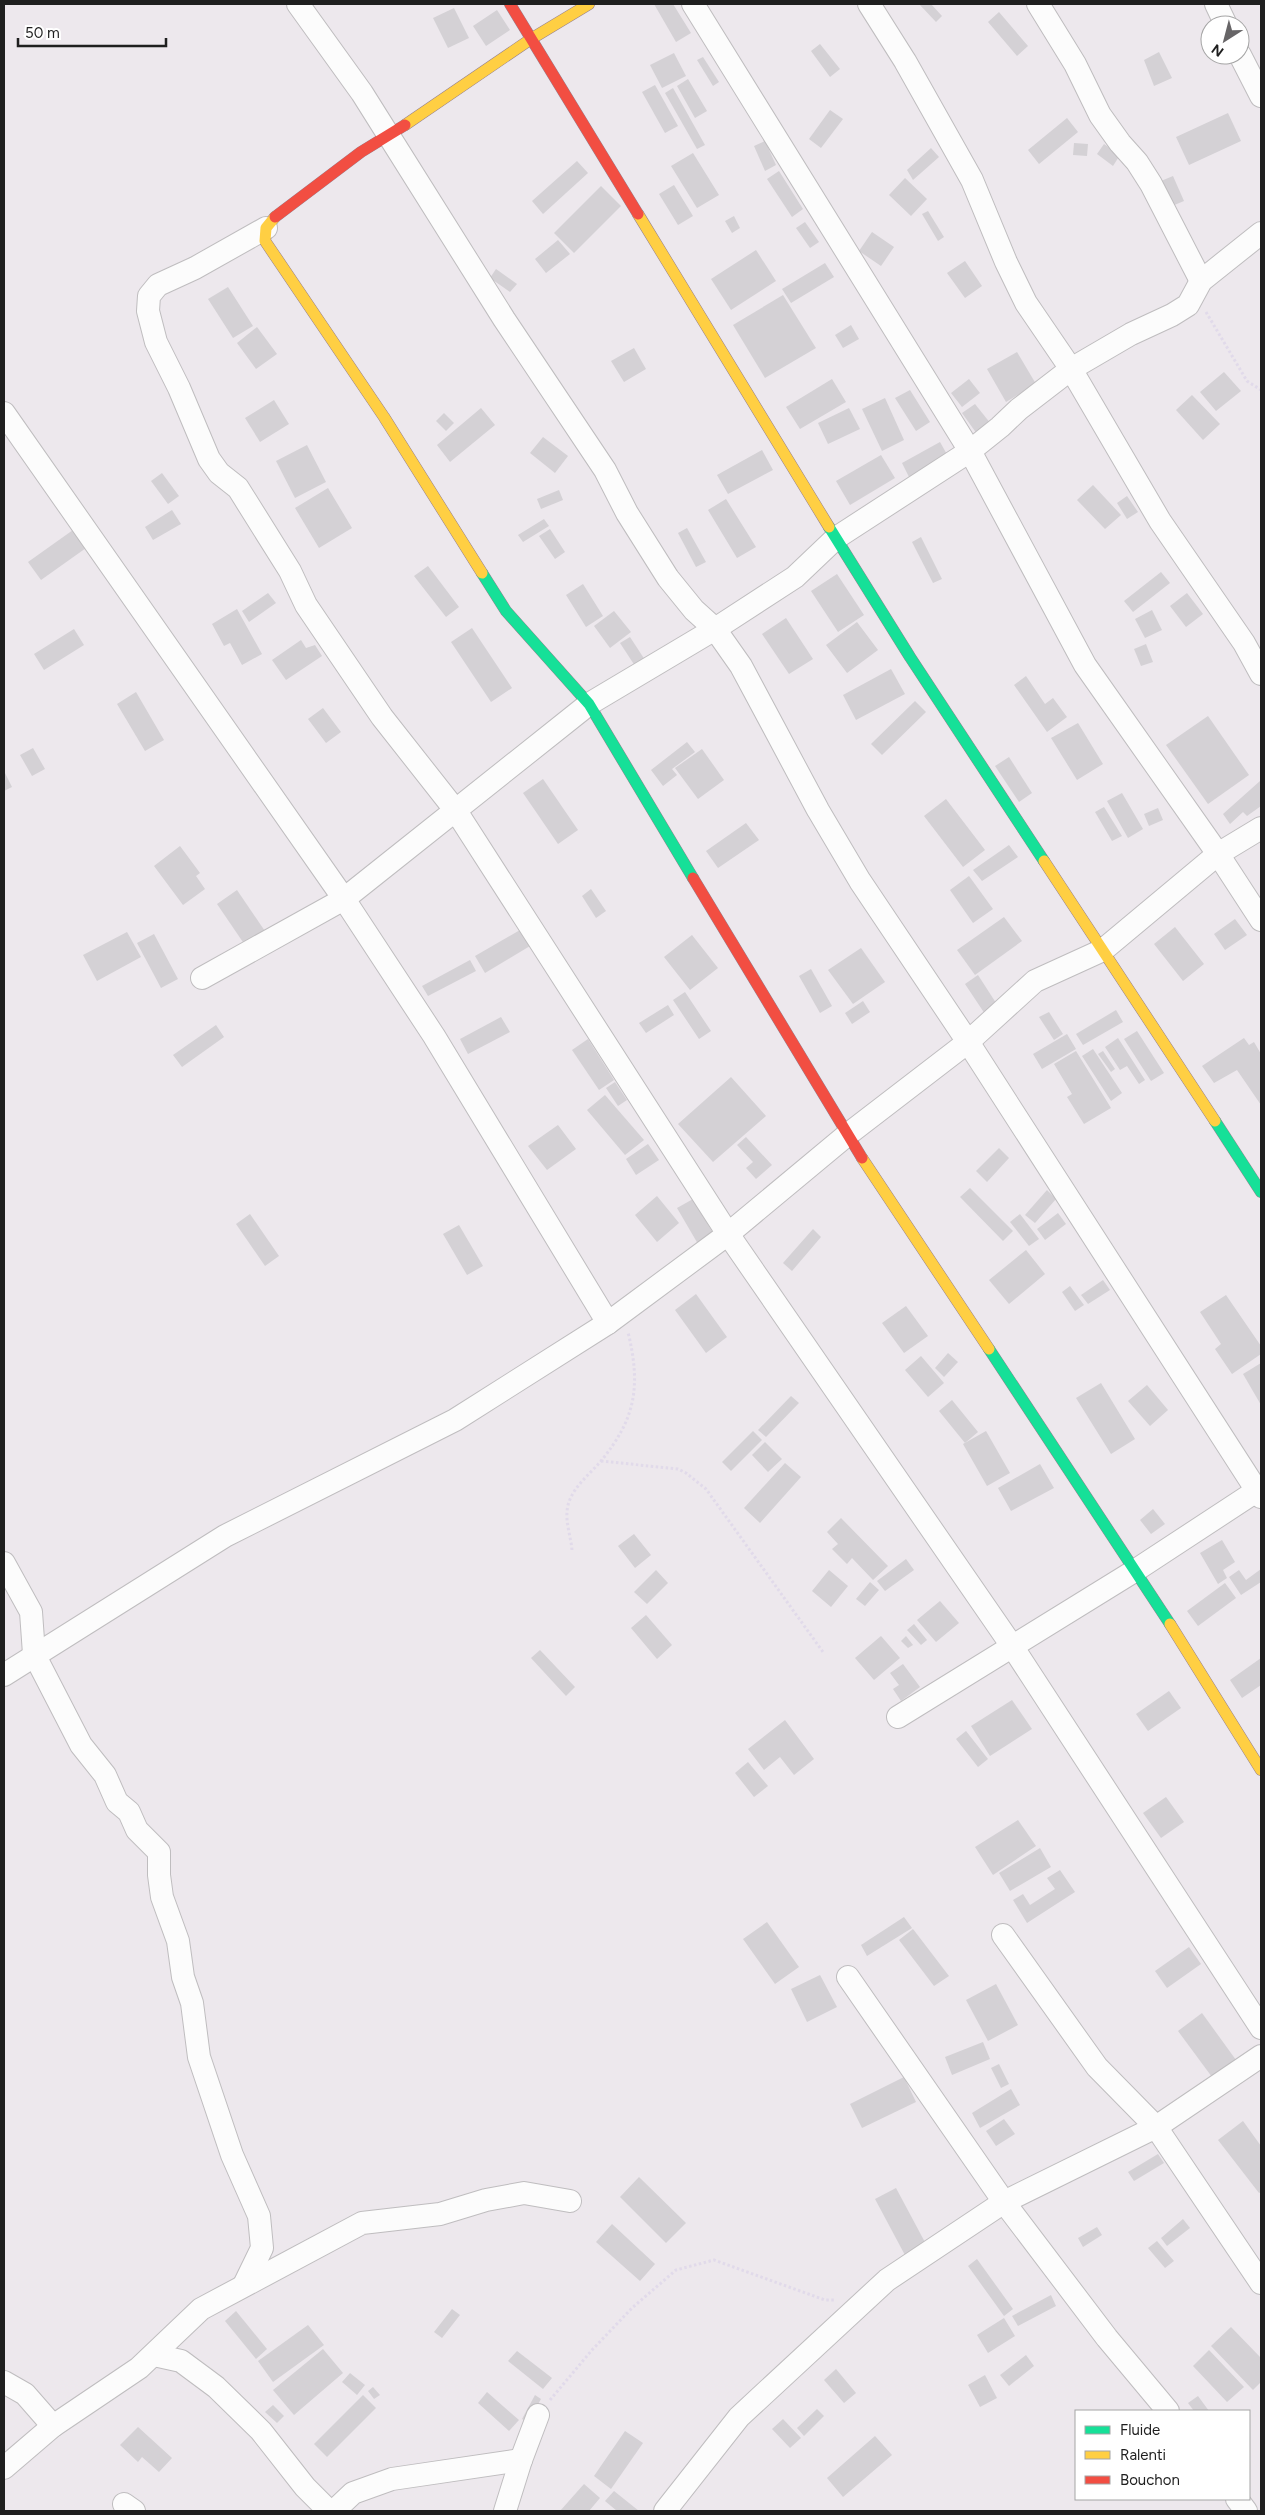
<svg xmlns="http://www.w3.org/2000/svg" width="1265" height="2515" viewBox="0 0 1265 2515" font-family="Figtree,sans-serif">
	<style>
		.building { fill: #d4d1d5 }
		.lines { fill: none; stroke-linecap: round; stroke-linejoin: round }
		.street-casing { stroke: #bfbdbf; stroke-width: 24 }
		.fast-casing { stroke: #97818f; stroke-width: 12 }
		.slow-casing { stroke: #97818f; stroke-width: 12 }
		.jam-casing { stroke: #97818f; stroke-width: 12 }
		.path { stroke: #e1daea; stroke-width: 3; stroke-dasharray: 2.5 2.5; stroke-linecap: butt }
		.street { stroke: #fcfcfc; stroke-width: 22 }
		.fast { stroke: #16e098; stroke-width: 11 }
		.slow { stroke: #ffcf43; stroke-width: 11 }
		.jam { stroke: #f24e42; stroke-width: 11 }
	</style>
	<rect width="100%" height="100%" fill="#ede8ed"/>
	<g class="building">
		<path d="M654 4H673L691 33 676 42Z"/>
		<path d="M919 4H931L942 16 936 22Z"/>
		<path d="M454 8 469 38 448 48 433 18Z"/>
		<path d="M497 10 510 30 486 46 473 26Z"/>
		<path d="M999 12 1028 46 1017 56 988 22Z"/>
		<path d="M820 44 840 69 830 77 811 51Z"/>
		<path d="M1159 52 1172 78 1154 86 1144 60Z"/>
		<path d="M674 53 686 76 662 88 650 65Z"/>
		<path d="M703 57 719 82 713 86 697 60Z"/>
		<path d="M688 79 707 111 695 118 677 86Z"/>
		<path d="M655 85 678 126 665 133 642 92Z"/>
		<path d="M673 88 705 145 697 149 665 93Z"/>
		<path d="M830 110 843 119 821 148 809 139Z"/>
		<path d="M1228 113 1241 141 1189 165 1176 137Z"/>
		<path d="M1067 118 1078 132 1039 164 1028 150Z"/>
		<path d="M765 141 776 165 765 171 754 146Z"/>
		<path d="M1074 143 1088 144 1087 156 1073 155Z"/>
		<path d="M1104 144 1120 155 1113 166 1097 154Z"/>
		<path d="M931 148 939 157 913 180 907 170Z"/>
		<path d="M693 153 719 195 697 208 671 166Z"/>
		<path d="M577 161 588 173 543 214 532 201Z"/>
		<path d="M779 171 803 209 792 217 767 179Z"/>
		<path d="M1173 176 1184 201 1172 206 1161 181Z"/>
		<path d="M905 178 927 199 911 216 889 195Z"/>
		<path d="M674 185 693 216 678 225 659 194Z"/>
		<path d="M601 186 621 206 574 253 554 233Z"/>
		<path d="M928 211 944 237 938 241 922 214Z"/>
		<path d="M734 216 740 228 732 233 725 221Z"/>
		<path d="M805 222 819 242 810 248 796 228Z"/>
		<path d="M872 232 894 247 881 266 859 251Z"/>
		<path d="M558 240 570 254 546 273 535 259Z"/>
		<path d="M756 250 776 281 731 310 711 279Z"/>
		<path d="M965 261 982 286 965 298 947 273Z"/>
		<path d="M825 263 834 277 791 303 782 289Z"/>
		<path d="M496 269 517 284 510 292 490 278Z"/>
		<path d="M228 287 253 326 233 338 208 299Z"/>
		<path d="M783 295 816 348 765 378 733 325Z"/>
		<path d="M851 325 859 339 843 348 835 335Z"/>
		<path d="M257 327 277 354 256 369 237 343Z"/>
		<path d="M634 348 646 369 624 382 611 361Z"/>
		<path d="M1017 352 1036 384 1006 402 987 369Z"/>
		<path d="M1224 372 1241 391 1216 411 1200 392Z"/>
		<path d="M832 379 846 402 800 429 786 407Z"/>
		<path d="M969 379 980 393 962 407 951 393Z"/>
		<path d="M910 390 930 422 916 431 895 398Z"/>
		<path d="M1192 395 1220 424 1203 440 1176 410Z"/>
		<path d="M885 398 904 440 882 451 862 409Z"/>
		<path d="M274 400 289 424 260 442 245 418Z"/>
		<path d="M975 404 991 424 977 434 962 413Z"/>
		<path d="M481 408 495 425 450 462 437 445Z"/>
		<path d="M849 408 860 429 828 444 818 423Z"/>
		<path d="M444 413 454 423 446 431 436 421Z"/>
		<path d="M543 437 568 456 555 473 530 453Z"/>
		<path d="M940 442 949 458 910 479 902 463Z"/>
		<path d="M307 445 326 482 295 498 276 461Z"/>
		<path d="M762 450 773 470 728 494 717 475Z"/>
		<path d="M881 455 895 478 850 505 836 481Z"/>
		<path d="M162 473 179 496 168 504 151 481Z"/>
		<path d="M1093 485 1121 515 1105 529 1077 500Z"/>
		<path d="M328 488 352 528 319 548 295 508Z"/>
		<path d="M559 490 563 500 541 509 537 499Z"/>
		<path d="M1127 496 1138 512 1127 519 1117 503Z"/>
		<path d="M726 499 756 547 737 558 708 510Z"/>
		<path d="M172 510 181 524 153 540 145 527Z"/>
		<path d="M544 519 549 526 523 542 518 535Z"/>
		<path d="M687 528 706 562 696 567 678 533Z"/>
		<path d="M550 529 565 552 555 559 539 536Z"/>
		<path d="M73 530 86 548 41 580 28 562Z"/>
		<path d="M921 537 942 579 933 583 912 542Z"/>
		<path d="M428 566 459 607 446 617 414 576Z"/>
		<path d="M1161 572 1170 583 1133 612 1124 601Z"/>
		<path d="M837 574 864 615 838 632 811 591Z"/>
		<path d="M583 584 603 616 586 627 566 595Z"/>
		<path d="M268 593 276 603 249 622 242 611Z"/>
		<path d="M1187 593 1203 614 1186 627 1170 606Z"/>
		<path d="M237 609 262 654 242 665 230 643 224 646 212 624Z"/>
		<path d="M1152 610 1162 630 1145 638 1135 619Z"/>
		<path d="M614 611 631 632 610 648 594 626Z"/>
		<path d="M786 618 813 659 789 674 762 634Z"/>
		<path d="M857 622 878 650 847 673 826 645Z"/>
		<path d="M472 628 512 688 491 702 451 642Z"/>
		<path d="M74 629 84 645 44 670 34 654Z"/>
		<path d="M630 637 647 663 637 669 620 643Z"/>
		<path d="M301 640 306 648 315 645 322 656 286 680 272 660Z"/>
		<path d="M1146 644 1153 662 1141 666 1134 649Z"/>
		<path d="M891 669 905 694 856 720 843 695Z"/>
		<path d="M1026 676 1045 704 1053 698 1067 717 1047 732 1014 685Z"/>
		<path d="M136 692 164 740 145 751 117 704Z"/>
		<path d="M915 701 926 712 882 755 871 744Z"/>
		<path d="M323 708 341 732 326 743 308 719Z"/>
		<path d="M1208 716 1249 775 1208 804 1166 745Z"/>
		<path d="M1078 723 1103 764 1077 780 1051 738Z"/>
		<path d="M687 742 695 752 672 769 677 775 663 786 651 770Z"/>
		<path d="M33 748 45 769 32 776 20 755Z"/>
		<path d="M702 749 724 780 698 799 675 768Z"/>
		<path d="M1009 757 1032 793 1019 802 995 766Z"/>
		<path d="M4 771 12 787 4 791Z"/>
		<path d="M543 779 578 830 558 844 523 793Z"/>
		<path d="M1260 781 1261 806 1247 816 1243 812 1230 824 1223 814Z"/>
		<path d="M1122 793 1143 829 1128 838 1107 801Z"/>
		<path d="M946 799 985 850 963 867 924 816Z"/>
		<path d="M1104 807 1122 836 1112 841 1095 812Z"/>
		<path d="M1158 808 1163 820 1149 826 1144 814Z"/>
		<path d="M746 823 759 840 718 868 706 851Z"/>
		<path d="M1009 845 1018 857 982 881 973 870Z"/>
		<path d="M180 846 200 873 196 876 205 889 183 905 154 866Z"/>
		<path d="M969 876 993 909 973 923 950 890Z"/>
		<path d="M591 889 606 911 596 918 582 896Z"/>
		<path d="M237 890 269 937 249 951 217 904Z"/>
		<path d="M1004 917 1022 941 975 975 957 950Z"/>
		<path d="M1235 919 1247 935 1225 950 1214 934Z"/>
		<path d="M1175 927 1204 964 1183 981 1154 944Z"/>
		<path d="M520 930 530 946 485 973 475 956Z"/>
		<path d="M127 932 141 957 97 981 83 955Z"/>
		<path d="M154 934 178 979 161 988 137 943Z"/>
		<path d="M692 935 718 968 690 990 664 957Z"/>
		<path d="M861 948 885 982 853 1004 828 970Z"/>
		<path d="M470 960 476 971 428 996 422 986Z"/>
		<path d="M811 969 832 1006 820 1013 799 976Z"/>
		<path d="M978 975 998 1006 985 1014 965 984Z"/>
		<path d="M685 992 711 1031 699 1039 673 1000Z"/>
		<path d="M863 1001 870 1012 852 1024 845 1013Z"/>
		<path d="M668 1005 674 1015 646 1033 639 1023Z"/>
		<path d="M1116 1010 1123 1022 1083 1045 1076 1034Z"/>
		<path d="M1049 1012 1063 1034 1054 1040 1039 1017Z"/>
		<path d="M501 1017 510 1032 468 1054 460 1039Z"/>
		<path d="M216 1025 224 1037 182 1067 173 1055Z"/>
		<path d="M1137 1031 1164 1073 1151 1081 1124 1039Z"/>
		<path d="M1067 1034 1076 1049 1042 1069 1033 1054Z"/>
		<path d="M1118 1038 1145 1080 1139 1084 1127 1066 1120 1070 1105 1047Z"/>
		<path d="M1244 1038 1249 1045 1254 1042 1261 1054V1105L1237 1070 1214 1083 1202 1066Z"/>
		<path d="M588 1039 614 1080 599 1090 572 1050Z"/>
		<path d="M1093 1049 1122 1093 1111 1101 1082 1056Z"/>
		<path d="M1076 1051 1111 1108 1084 1124 1067 1097 1072 1094 1054 1064Z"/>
		<path d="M1103 1051 1115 1069 1111 1072 1098 1054Z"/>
		<path d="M731 1077 766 1116 713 1162 678 1124Z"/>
		<path d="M615 1082 627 1100 618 1106 606 1088Z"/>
		<path d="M605 1095 644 1140 625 1155 587 1110Z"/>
		<path d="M558 1125 576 1149 547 1170 528 1146Z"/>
		<path d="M746 1137 772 1165 756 1179 746 1168 753 1162 737 1145Z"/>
		<path d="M648 1144 659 1160 636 1175 626 1159Z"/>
		<path d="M999 1148 1009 1158 987 1182 976 1171Z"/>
		<path d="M970 1188 1013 1231 1003 1241 960 1197Z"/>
		<path d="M1047 1190 1056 1199 1035 1223 1025 1215Z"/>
		<path d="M657 1196 679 1223 657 1242 635 1215Z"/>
		<path d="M693 1199 714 1235 698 1244 677 1208Z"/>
		<path d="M1058 1213 1066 1224 1045 1240 1037 1229Z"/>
		<path d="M250 1214 279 1256 265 1266 236 1224Z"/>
		<path d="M1020 1214 1039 1239 1029 1246 1010 1222Z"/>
		<path d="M459 1225 483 1266 467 1275 443 1234Z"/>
		<path d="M813 1229 821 1237 792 1271 783 1263Z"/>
		<path d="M1026 1250 1045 1274 1009 1304 989 1280Z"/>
		<path d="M1103 1280 1110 1290 1088 1304 1081 1295Z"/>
		<path d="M1070 1286 1084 1305 1075 1311 1062 1292Z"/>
		<path d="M696 1294 727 1337 706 1353 675 1310Z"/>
		<path d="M1226 1295 1261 1346V1354L1232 1374 1215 1349 1221 1344 1200 1312Z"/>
		<path d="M906 1306 928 1336 904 1353 882 1323Z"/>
		<path d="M948 1353 958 1362 944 1377 935 1368Z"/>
		<path d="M921 1356 944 1383 928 1397 905 1370Z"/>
		<path d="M1261 1363V1405L1243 1374Z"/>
		<path d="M1101 1383 1135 1439 1111 1454 1076 1398Z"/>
		<path d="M1147 1385 1168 1410 1150 1426 1128 1401Z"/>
		<path d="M791 1396 799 1403 766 1437 758 1430Z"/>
		<path d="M952 1400 978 1432 965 1443 939 1411Z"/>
		<path d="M753 1431 762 1440 731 1471 722 1462Z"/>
		<path d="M986 1431 1010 1473 987 1486 963 1444Z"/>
		<path d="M765 1442 782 1459 768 1472 752 1455Z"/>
		<path d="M785 1463 801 1477 760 1523 744 1508Z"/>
		<path d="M1040 1464 1054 1488 1011 1511 998 1488Z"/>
		<path d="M1153 1509 1165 1524 1151 1534 1140 1520Z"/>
		<path d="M841 1518 888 1566 873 1580 852 1558 847 1564 832 1549 838 1544 827 1532Z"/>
		<path d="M634 1534 651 1555 635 1568 618 1546Z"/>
		<path d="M1222 1540 1235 1562 1223 1570 1227 1578 1218 1584 1200 1553Z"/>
		<path d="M906 1559 914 1570 885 1591 877 1581Z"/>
		<path d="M1261 1569V1582L1241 1595 1229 1577 1239 1570 1246 1580Z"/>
		<path d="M656 1570 668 1583 647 1604 634 1592Z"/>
		<path d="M829 1570 848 1586 831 1607 812 1591Z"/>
		<path d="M870 1582 879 1590 865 1606 856 1599Z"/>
		<path d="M1225 1583 1236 1598 1198 1626 1187 1611Z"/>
		<path d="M940 1601 959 1623 936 1642 917 1620Z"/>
		<path d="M646 1615 672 1645 657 1659 631 1628Z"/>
		<path d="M914 1624 927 1640 921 1645 907 1630Z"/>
		<path d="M881 1636 900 1658 874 1680 855 1658Z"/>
		<path d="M906 1636 913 1645 908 1648 901 1641Z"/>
		<path d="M540 1650 575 1687 566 1696 531 1658Z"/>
		<path d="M1261 1658V1685L1242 1698 1230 1680Z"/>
		<path d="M903 1664 920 1687 901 1701 893 1689 899 1685 890 1673Z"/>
		<path d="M1169 1691 1181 1708 1148 1731 1136 1714Z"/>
		<path d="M1012 1700 1032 1729 990 1756 971 1726Z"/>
		<path d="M785 1720 814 1759 794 1775 780 1757 764 1770 748 1749Z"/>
		<path d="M966 1731 988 1759 978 1767 956 1739Z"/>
		<path d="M748 1762 768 1786 754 1797 735 1773Z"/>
		<path d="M1166 1797 1184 1822 1161 1838 1143 1813Z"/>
		<path d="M1018 1820 1036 1846 993 1875 975 1847Z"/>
		<path d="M1040 1848 1051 1867 1010 1891 999 1873Z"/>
		<path d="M1060 1870 1075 1892 1027 1923 1013 1900 1023 1894 1030 1905 1055 1889 1047 1878Z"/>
		<path d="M904 1917 912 1928 867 1956 861 1945Z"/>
		<path d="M767 1922 799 1967 775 1984 743 1939Z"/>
		<path d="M913 1929 949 1976 934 1986 899 1940Z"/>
		<path d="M1189 1947 1201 1964 1167 1988 1155 1971Z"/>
		<path d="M820 1975 837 2007 807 2022 791 1989Z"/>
		<path d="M996 1984 1018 2025 988 2041 966 2000Z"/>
		<path d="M1202 2013 1236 2060 1212 2077 1178 2031Z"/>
		<path d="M983 2042 990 2059 952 2075 945 2057Z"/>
		<path d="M999 2064 1009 2084 1001 2088 991 2068Z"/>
		<path d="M904 2077 916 2102 862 2128 850 2104Z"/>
		<path d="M1011 2089 1020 2105 980 2128 972 2113Z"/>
		<path d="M1004 2119 1015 2134 996 2146 986 2131Z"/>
		<path d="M1243 2121 1261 2146V2192L1259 2193 1218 2140Z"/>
		<path d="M1158 2154 1164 2163 1134 2181 1128 2172Z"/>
		<path d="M639 2177 686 2223 666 2243 620 2197Z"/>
		<path d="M896 2188 927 2246 906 2257 875 2199Z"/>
		<path d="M1183 2219 1190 2228 1167 2246 1161 2238Z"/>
		<path d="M612 2224 655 2264 640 2281 596 2242Z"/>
		<path d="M1097 2227 1102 2235 1083 2247 1078 2238Z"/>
		<path d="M1157 2241 1174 2261 1165 2268 1148 2248Z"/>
		<path d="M977 2259 1013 2309 1004 2316 968 2266Z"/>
		<path d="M1051 2295 1056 2306 1018 2326 1012 2316Z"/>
		<path d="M452 2309 460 2315 442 2338 434 2332Z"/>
		<path d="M236 2311 267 2349 256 2359 225 2321Z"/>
		<path d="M1004 2318 1015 2336 988 2353 977 2335Z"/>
		<path d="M308 2325 324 2345 273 2382 258 2361Z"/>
		<path d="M1231 2327 1261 2358V2382L1253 2390 1211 2346Z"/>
		<path d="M323 2349 343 2373 294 2415 273 2390Z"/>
		<path d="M1209 2350 1244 2387 1227 2402 1193 2366Z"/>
		<path d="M517 2351 552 2378 543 2389 508 2361Z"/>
		<path d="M1026 2355 1034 2366 1009 2386 1000 2375Z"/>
		<path d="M836 2369 856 2393 844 2403 824 2380Z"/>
		<path d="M350 2373 365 2385 357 2395 342 2382Z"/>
		<path d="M985 2375 997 2398 980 2407 968 2385Z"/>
		<path d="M373 2387 380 2395 374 2399 368 2391Z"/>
		<path d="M487 2392 519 2420 509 2431 478 2403Z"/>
		<path d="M363 2395 376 2408 327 2457 314 2444Z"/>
		<path d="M535 2395 541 2399 528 2422 522 2419Z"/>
		<path d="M1198 2396 1209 2411H1194L1188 2403Z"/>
		<path d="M273 2405 284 2416 277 2423 265 2412Z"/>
		<path d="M817 2409 824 2416 804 2436 797 2428Z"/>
		<path d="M783 2419 801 2438 790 2448 772 2429Z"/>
		<path d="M138 2427 172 2458 159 2472 142 2457 138 2462 120 2445Z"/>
		<path d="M625 2431 643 2443 611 2489 594 2476Z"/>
		<path d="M875 2436 892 2455 843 2497 827 2478Z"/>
		<path d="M584 2484 600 2498 589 2511H560Z"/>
		<path d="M614 2491 639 2511H617L605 2501Z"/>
	</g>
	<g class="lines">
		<defs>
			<g id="street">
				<path d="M298 4 362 93 504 319 605 470 627 513 668 578 694 610 715 629 741 666 818 810 860 881 968 1042 1261 1497"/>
				<path d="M693 4 970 451 1085 665 1218 854 1261 920"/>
				<path d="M869 4 905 61 972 180 1006 262 1026 303 1071 369 1160 521 1244 643 1261 674"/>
				<path d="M1038 4 1075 64 1100 115 1120 143 1137 162 1151 184 1201 281"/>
				<path d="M1216 4 1226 25"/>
				<path d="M1240 55 1261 96"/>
				<path d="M266 228 195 268 158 285 149 296 148 311 156 342 179 388 209 459 219 473 238 488 290 571 306 605 382 717 456 811 728 1234 847 1135 968 1042 1035 981 1103 950 1218 854 1261 828"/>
				<path d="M4 413 344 899 434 1036 608 1323"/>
				<path d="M202 978 344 899 589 704 715 629 795 577 836 538 970 451 1000 427 1019 409 1071 369 1131 334 1172 315 1188 305 1201 281 1261 233"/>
				<path d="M4 1563 31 1612 34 1654 81 1745 105 1775 117 1802 129 1812 137 1830 159 1852V1875L162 1897 178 1941 183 1977 192 2003 199 2057 232 2155 259 2216 262 2248 244 2285"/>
				<path d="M4 1675 225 1536 455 1420 608 1323 728 1234 1012 1646 1261 2028"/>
				<path d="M898 1717 1136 1570 1261 1488"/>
				<path d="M1003 1935 1097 2067 1156 2127 1261 2283"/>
				<path d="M848 1977 1004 2202 1107 2338 1168 2411"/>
				<path d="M154 2355 181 2361 216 2387 261 2431 305 2487 329 2511"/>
				<path d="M4 2382 25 2394 53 2426"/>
				<path d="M4 2468 53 2426 139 2368 201 2309 362 2223 440 2214 486 2200 524 2193 570 2201"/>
				<path d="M1237 2499 1246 2511"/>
				<path d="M124 2504 134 2511"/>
				<path d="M334 2511 353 2493 392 2479 521 2460"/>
				<path d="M505 2511 521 2460 538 2415"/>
				<path d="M665 2511 739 2417 887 2280 1004 2202 1156 2127 1261 2056"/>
			</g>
			<g id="fast">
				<path d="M829 527 910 657 1044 861"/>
				<path d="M482 573 506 611 589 704 693 878"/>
				<path d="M1215 1121 1261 1192"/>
				<path d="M989 1349 1170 1624"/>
			</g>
			<g id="slow">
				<path d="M405 125 531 39 589 4"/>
				<path d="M638 214 829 527"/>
				<path d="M275 217 266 228 265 241 384 417 482 573"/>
				<path d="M1044 861 1215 1121"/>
				<path d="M862 1158 989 1349"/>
				<path d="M1170 1624 1261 1770"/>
			</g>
			<g id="jam">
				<path d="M510 4 638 214"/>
				<path d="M275 217 361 152 405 125"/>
				<path d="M693 878 862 1158"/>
			</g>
		</defs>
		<use href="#street" class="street-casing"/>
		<use href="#fast" class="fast-casing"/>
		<use href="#slow" class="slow-casing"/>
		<use href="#jam" class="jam-casing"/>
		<g class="path">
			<path d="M1206 312 1247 381 1261 390"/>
			<path d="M601 1461 678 1469 686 1473 706 1489 823 1652"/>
			<path d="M572 1550C571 1538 566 1524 567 1512 568 1491 588 1476 601 1461 636 1418 641 1386 628 1332"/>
			<path d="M550 2400 592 2350 632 2308 676 2270 714 2260 825 2300H834"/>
		</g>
		<use href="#street" class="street"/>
		<use href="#fast" class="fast"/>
		<use href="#slow" class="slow"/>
		<use href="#jam" class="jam"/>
	</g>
	<rect width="1265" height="2515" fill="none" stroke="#1f1f1f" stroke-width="10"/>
	<rect x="1075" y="2410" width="175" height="90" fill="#ffffff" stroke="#a5a5a5"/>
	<rect x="1085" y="2426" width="25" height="8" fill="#16e098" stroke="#a5a5a5"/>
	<text x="1120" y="2435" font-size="15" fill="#1f1f1f">Fluide</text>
	<rect x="1085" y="2451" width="25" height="8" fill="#ffcf43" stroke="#a5a5a5"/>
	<text x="1120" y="2460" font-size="15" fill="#1f1f1f">Ralenti</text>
	<rect x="1085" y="2476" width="25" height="8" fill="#f24e42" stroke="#a5a5a5"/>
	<text x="1120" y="2485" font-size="15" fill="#1f1f1f">Bouchon</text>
	<g transform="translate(1225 40) rotate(216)"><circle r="24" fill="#ffffff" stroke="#a5a5a5"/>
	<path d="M0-4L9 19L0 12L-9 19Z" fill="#676567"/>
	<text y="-8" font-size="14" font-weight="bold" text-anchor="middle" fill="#1f1f1f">N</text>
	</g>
	<path d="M18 38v8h148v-8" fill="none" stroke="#1f1f1f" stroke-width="2.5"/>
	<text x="25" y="38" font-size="15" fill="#1f1f1f" stroke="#ffffff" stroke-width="4" paint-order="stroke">50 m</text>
</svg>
